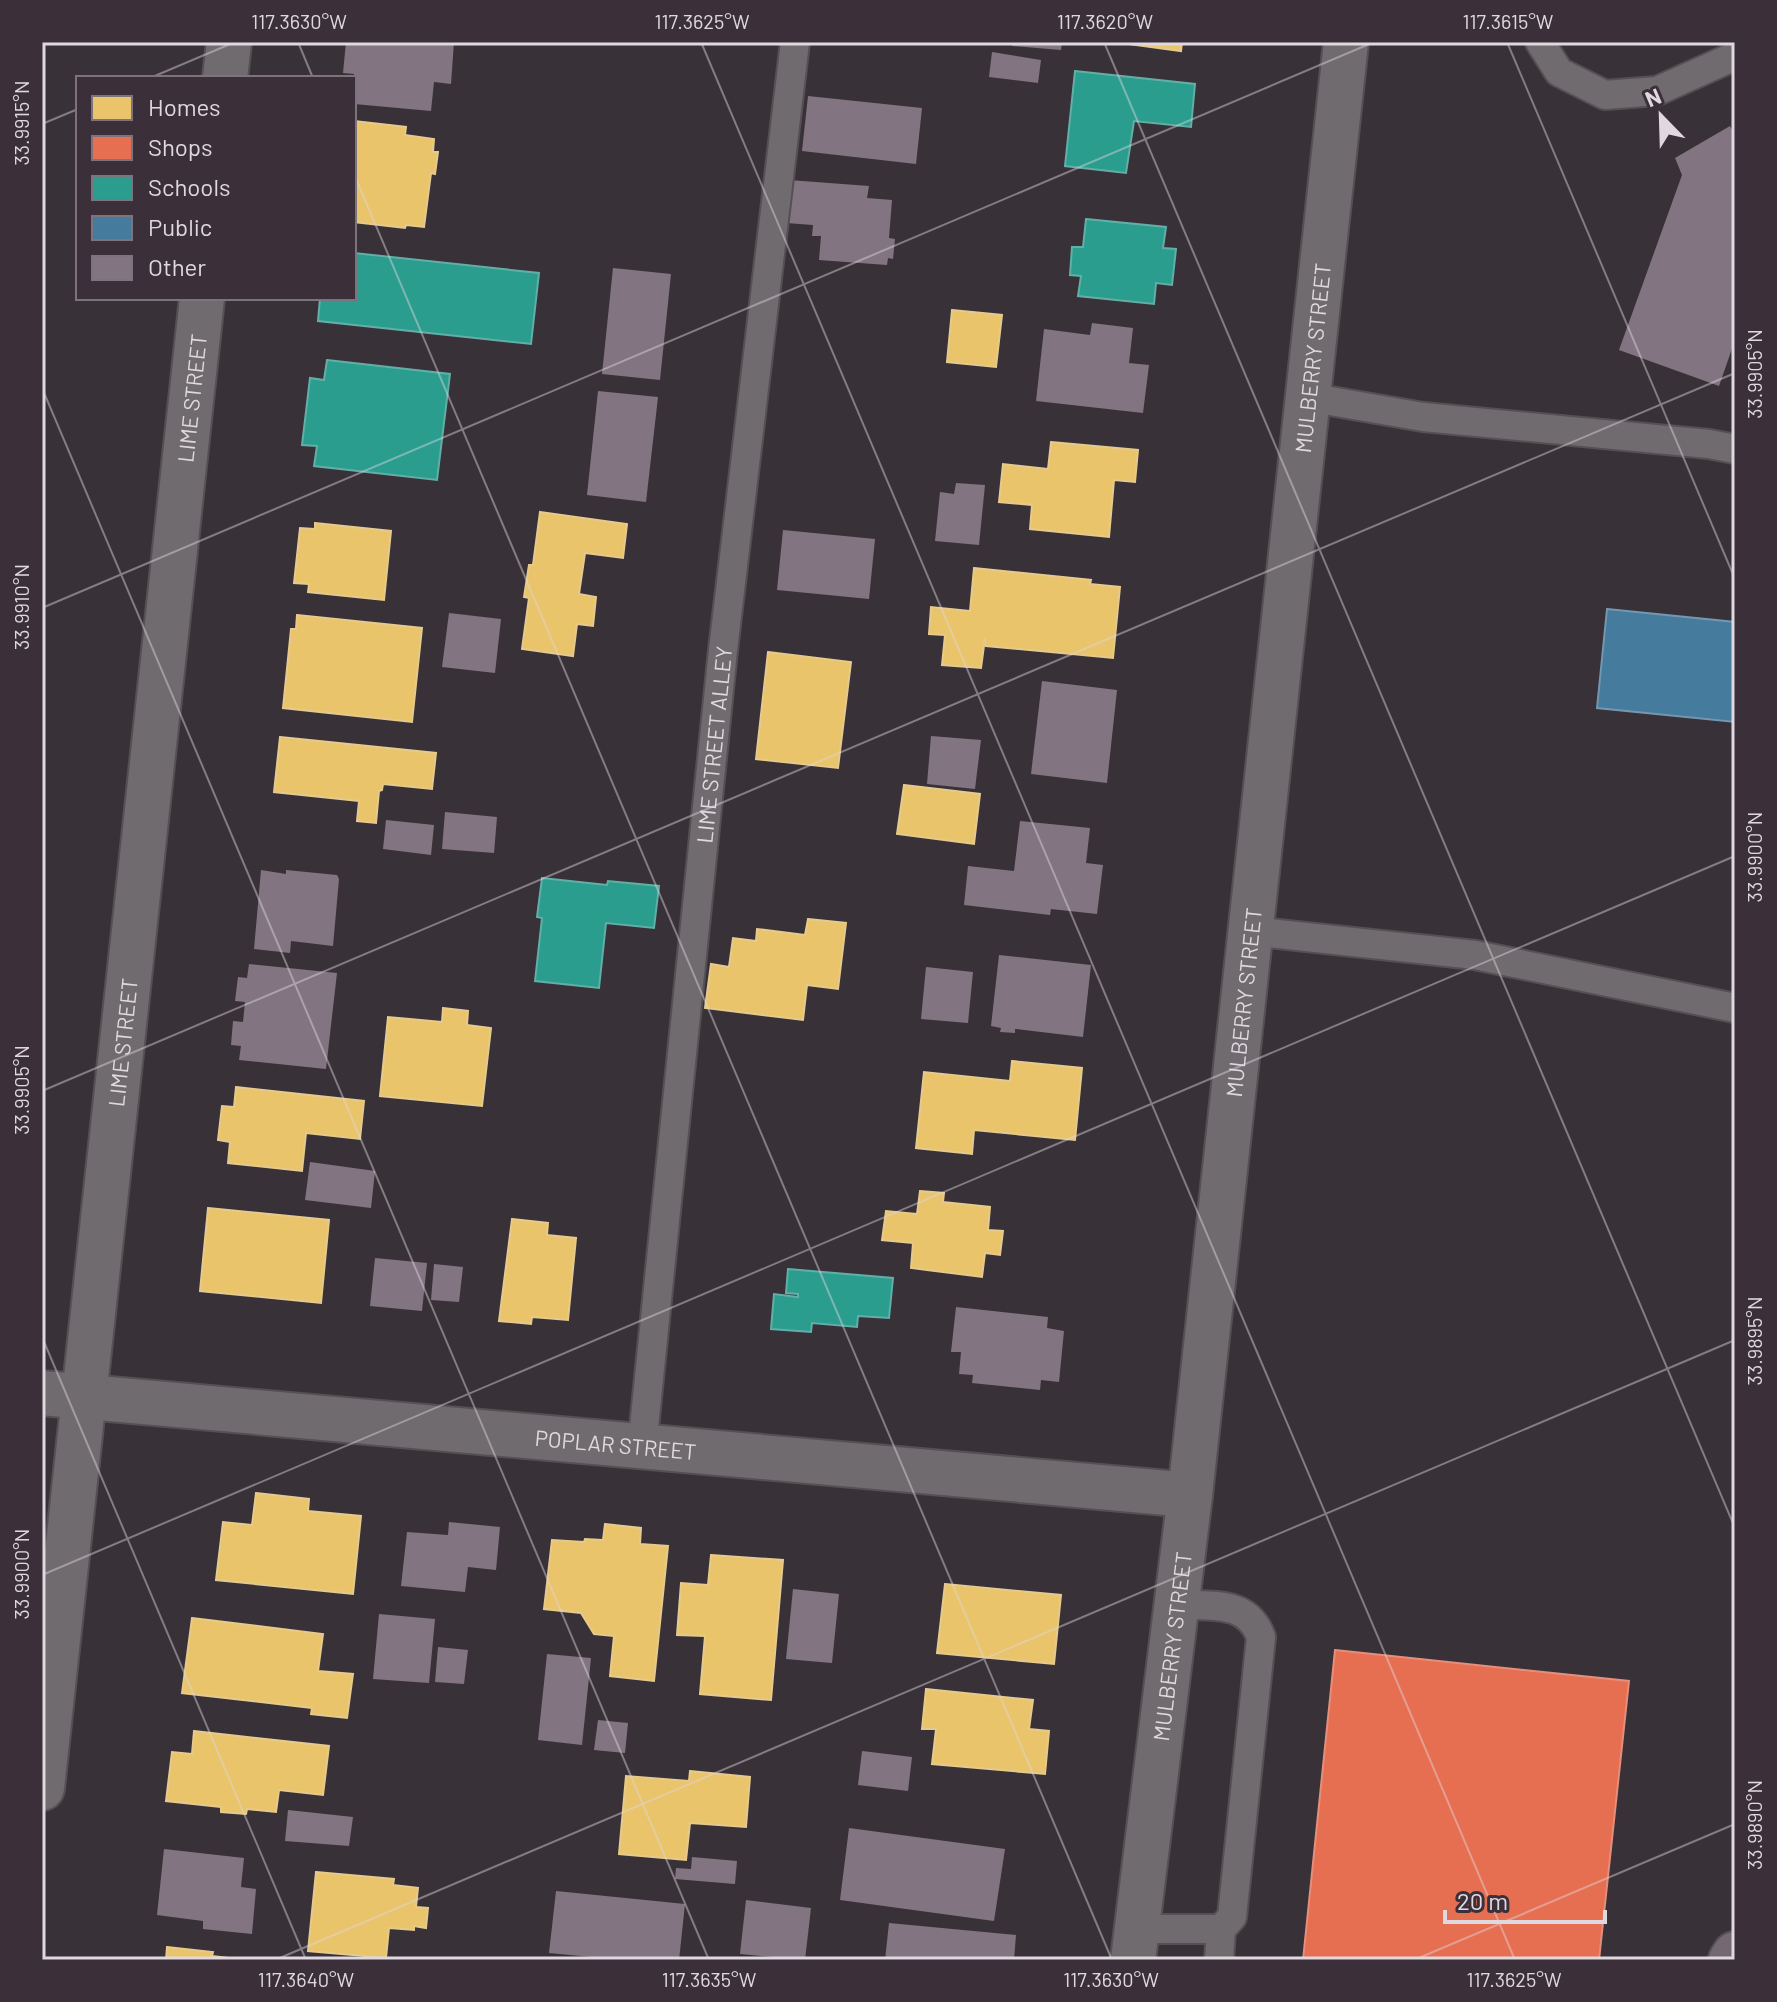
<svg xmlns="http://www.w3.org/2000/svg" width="1777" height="2002" viewBox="0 0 1777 2002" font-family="Barlow,sans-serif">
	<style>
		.homes { fill: #e9c46a; stroke: #e6ca8d; stroke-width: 2 }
		.shops { fill: #e76f51; stroke: #e58e7c; stroke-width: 2 }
		.schools { fill: #2a9d8f; stroke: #61afa7; stroke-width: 2 }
		.public { fill: #457b9d; stroke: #7497b1; stroke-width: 2 }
		.building { fill: #827581 }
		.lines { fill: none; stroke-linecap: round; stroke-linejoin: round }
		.service-casing { stroke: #565055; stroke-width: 32 }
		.minor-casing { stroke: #565055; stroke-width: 48 }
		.motorway-casing { stroke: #565055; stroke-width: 48 }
		.service { stroke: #706b6f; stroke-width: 28 }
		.minor { stroke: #706b6f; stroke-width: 44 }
		.motorway { stroke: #746873; stroke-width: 44 }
		.ticks { fill: none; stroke: #e0d8df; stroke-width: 2; stroke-opacity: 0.45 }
		.labels { text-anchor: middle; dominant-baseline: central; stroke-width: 8; stroke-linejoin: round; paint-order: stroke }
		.street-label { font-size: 22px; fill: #e0d8df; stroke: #3b2f3a }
		.neatline { fill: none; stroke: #e0d8df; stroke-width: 3 }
		.ticks-label { font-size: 20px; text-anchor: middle; fill: #e0d8df }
	</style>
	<rect width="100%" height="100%" fill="#383238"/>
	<g class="homes">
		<path d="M1114 42H1182L1181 51Z"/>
		<path d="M354 121 406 127 405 135 434 139 433 152H438L435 174 431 173 424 227 406 225 405 228 354 222Z"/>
		<path d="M952 310 1002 315 996 367 947 362Z"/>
		<path d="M1051 442 1138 450 1135 482 1114 480 1109 537 1030 529 1032 505 999 502 1003 464 1048 469Z"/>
		<path d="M540 512 627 524 623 558 585 553 579 594 596 597 593 626 577 624 573 656 522 649 529 598 524 597 529 565H533Z"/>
		<path d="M315 523 391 531 384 600 308 592 309 584 294 583 300 528 315 529Z"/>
		<path d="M974 568 1091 580 1090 584 1120 587 1113 658 986 646 985 638 981 668 942 665 945 635 929 634 931 607 970 611Z"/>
		<path d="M297 615 422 628 412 722 283 708 291 629H296Z"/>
		<path d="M768 652 851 662 838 768 756 759Z"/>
		<path d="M280 737 436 753 432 789 383 784 382 790 379 791 376 823 357 821 359 801 274 792Z"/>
		<path d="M904 785 980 794 974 844 897 834Z"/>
		<path d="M808 919 846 923 838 989 807 985 803 1020 705 1008 711 964 729 967 733 938 756 941 757 929 805 935Z"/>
		<path d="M443 1008 468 1011 467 1025 491 1028 482 1106 380 1096 388 1017 442 1022Z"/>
		<path d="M1012 1061 1082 1068 1075 1140 974 1130 972 1154 916 1148 924 1072 1010 1081Z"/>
		<path d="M236 1087 364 1101 360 1139 306 1133 302 1171 228 1163 230 1142 218 1140 222 1106 234 1107Z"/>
		<path d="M920 1191 944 1193 943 1202 990 1207 988 1230 1003 1231 1000 1255 985 1253 982 1277 911 1268 913 1243 882 1240 886 1211 917 1214Z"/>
		<path d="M208 1208 329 1220 321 1303 200 1291Z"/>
		<path d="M512 1219 548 1223 547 1235 576 1238 568 1320 532 1317 531 1324 499 1321Z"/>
		<path d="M256 1493 309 1499 308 1511 361 1516 353 1594 216 1580 223 1522 252 1525Z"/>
		<path d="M605 1524 641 1528 640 1544 668 1546 654 1681 610 1676 614 1636 594 1634 581 1613 544 1609 552 1540 584 1542 585 1539 603 1540Z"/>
		<path d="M711 1555 783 1560 771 1700 700 1694 705 1636 677 1635 681 1583 708 1585Z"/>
		<path d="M945 1584 1061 1595 1054 1664 937 1653Z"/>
		<path d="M192 1618 323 1634 318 1671 353 1674 347 1718 311 1714 312 1708 182 1693Z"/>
		<path d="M926 1689 1033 1700 1029 1729 1049 1731 1045 1774 932 1764 936 1729H922Z"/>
		<path d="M194 1731 329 1746 323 1795 279 1790 276 1812 247 1809 246 1814 221 1812V1807L166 1801 172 1752 192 1754Z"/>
		<path d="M690 1771 750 1777 746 1827 690 1823 686 1860 619 1854 626 1776 689 1781Z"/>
		<path d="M316 1872 394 1879 393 1885 418 1888 416 1907 428 1908 426 1928 414 1926V1930L389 1928 386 1958 308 1951Z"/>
		<path d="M167 1947 213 1952 212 1956 245 1960H166Z"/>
	</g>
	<path class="shops" d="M1335 1650 1629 1681 1599 1960H1303Z"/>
	<g class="schools">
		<path d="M1075 71 1195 84 1191 127 1134 121 1126 173 1065 166Z"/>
		<path d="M1086 219 1166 227 1163 248 1176 249 1172 285 1156 283 1154 304 1078 296 1081 276 1070 275 1072 247H1083Z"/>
		<path d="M354 253 539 273 531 344 318 321 320 298H354Z"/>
		<path d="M327 360 450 374 437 480 314 466 317 446 302 445 310 378 324 380Z"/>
		<path d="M542 878 607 885 608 881 659 886 654 928 606 923 599 988 535 981 542 918 537 917Z"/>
		<path d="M788 1269 893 1278 889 1318 858 1316 857 1327 812 1323 811 1332 771 1329 774 1294 798 1297V1294L786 1293Z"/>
	</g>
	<path class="public" d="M1607 609 1735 622V722L1597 708Z"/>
	<g class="building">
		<path d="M346 42H454L451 84 434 82 431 111 354 104V74L343 73Z"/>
		<path d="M1013 42H1062L1061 50 1012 46Z"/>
		<path d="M992 52 1041 60 1038 83 989 77Z"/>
		<path d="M808 96 922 108 916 164 802 151Z"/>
		<path d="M1730 126 1735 135V340L1719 386 1619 350 1682 175 1675 158Z"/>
		<path d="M789 180 869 186 867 198 892 200 889 238 895 239 893 259 888 258 887 265 819 260 821 236H812L813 225 786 223Z"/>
		<path d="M613 268 671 274 660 380 602 374Z"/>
		<path d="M1092 323 1133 328 1129 363 1149 365 1143 413 1036 401 1044 329 1090 335Z"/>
		<path d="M598 391 658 397 646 502 587 495Z"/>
		<path d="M956 483 985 485 979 545 935 541 940 492 954 494Z"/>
		<path d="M783 530 875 539 869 599 777 590Z"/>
		<path d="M449 613 501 619 495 673 442 667Z"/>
		<path d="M1042 681 1117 690 1107 783 1031 774Z"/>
		<path d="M931 736 981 740 975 789 927 784Z"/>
		<path d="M445 812 497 817 494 853 442 849Z"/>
		<path d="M386 820 434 825 431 855 383 849Z"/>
		<path d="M1020 821 1090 828 1086 863 1103 865 1097 914 1051 909 1050 915 964 905 968 866 1014 871Z"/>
		<path d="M261 870 286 874V870L337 875 339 879 333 946 291 941 290 953 254 949Z"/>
		<path d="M999 955 1091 965 1083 1037 1015 1029V1033L1000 1032 1001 1028 991 1026Z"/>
		<path d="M249 964 337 973 326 1069 239 1060 241 1046 231 1045 233 1021 243 1022 245 1002 235 1001 238 977 247 978Z"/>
		<path d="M926 967 973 972 968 1023 921 1019Z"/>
		<path d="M310 1162 375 1171 371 1208 305 1200Z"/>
		<path d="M375 1258 427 1263 422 1311 370 1306Z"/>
		<path d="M434 1264 463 1267 459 1302 431 1300Z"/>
		<path d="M956 1307 1048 1317 1047 1328 1064 1331 1059 1382 1041 1380 1040 1390 972 1383 973 1375 959 1374 961 1352H951Z"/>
		<path d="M449 1522 500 1527 496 1570 468 1567 465 1592 401 1586 407 1532 448 1535Z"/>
		<path d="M793 1589 839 1594 832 1663 786 1659Z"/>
		<path d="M379 1614 435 1619 429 1683 373 1679Z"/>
		<path d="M438 1647 468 1650 464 1684 435 1682Z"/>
		<path d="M547 1654 591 1658 582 1745 538 1740Z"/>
		<path d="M598 1720 628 1723 625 1753 594 1750Z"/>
		<path d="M862 1751 912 1757 908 1791 858 1785Z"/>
		<path d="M288 1810 353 1817 349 1846 285 1841Z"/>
		<path d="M849 1828 1005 1849 994 1921 840 1900Z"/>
		<path d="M164 1849 244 1858 241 1887 256 1889 252 1934 203 1929V1921L157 1915Z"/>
		<path d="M692 1857 737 1861 735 1884 675 1879 676 1868 691 1869Z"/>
		<path d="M556 1891 685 1904 679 1960H622L549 1953Z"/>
		<path d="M746 1900 811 1908 805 1960 740 1954Z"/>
		<path d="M889 1923 1016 1935 1014 1960H885Z"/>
	</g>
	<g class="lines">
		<defs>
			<g id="service">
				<path d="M1540 42 1559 72 1605 95 1657 91 1735 56"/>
				<path d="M1307 397 1423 417 1709 444 1735 449"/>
				<path d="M1250 931 1475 955 1735 1008"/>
				<path id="s1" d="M642 1447 723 650 795 42"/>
				<path d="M1137 1929H1221L1232 1917 1261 1637C1247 1599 1211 1607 1176 1604"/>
				<path d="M1219 1960 1221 1929"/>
			</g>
			<g id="minor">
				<path d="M225 78 229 42"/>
				<path id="s2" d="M42 1393 1190 1495"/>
				<path id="s3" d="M42 1788 202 298"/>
				<path id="s4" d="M1133 1960 1190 1495 1346 42"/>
			</g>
			<path id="motorway" d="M1731 1960 1735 1954"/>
		</defs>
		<use href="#service" class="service-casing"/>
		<use href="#minor" class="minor-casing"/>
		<use href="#motorway" class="motorway-casing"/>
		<use href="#service" class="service"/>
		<use href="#minor" class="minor"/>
		<use href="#motorway" class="motorway"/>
	</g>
	<path class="ticks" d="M298 42 313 78M701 42 1515 1960M1104 42 1735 1528M1507 42 1735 579M150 78 235 42M42 124 78 109M354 174 1112 1960M42 388 709 1960M42 608 1374 42M42 1091 1735 373M42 1337 306 1960M42 1575 1735 856M275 1960 1735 1340M1414 1960 1735 1824"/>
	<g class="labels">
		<g class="street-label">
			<text stroke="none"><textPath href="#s4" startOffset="1612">MULBERRY STREET</textPath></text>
			<text stroke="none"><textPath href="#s3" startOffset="1398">LIME STREET</textPath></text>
			<text stroke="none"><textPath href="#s1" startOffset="706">LIME STREET ALLEY</textPath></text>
			<text stroke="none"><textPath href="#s4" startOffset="964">MULBERRY STREET</textPath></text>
			<text stroke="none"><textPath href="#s3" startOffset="750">LIME STREET</textPath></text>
			<text stroke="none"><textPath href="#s2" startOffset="576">POPLAR STREET</textPath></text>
			<text stroke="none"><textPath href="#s4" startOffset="316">MULBERRY STREET</textPath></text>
		</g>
	</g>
	<rect width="1777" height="2002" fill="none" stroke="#3b2f3a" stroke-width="88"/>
	<rect x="76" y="76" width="280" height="224" fill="#3b2f3a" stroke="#7d737c" stroke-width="2"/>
	<rect x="92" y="96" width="40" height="24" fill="#e9c46a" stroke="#7d737c" stroke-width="2"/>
	<text x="148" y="116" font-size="24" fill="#e0d8df">Homes</text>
	<rect x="92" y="136" width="40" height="24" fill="#e76f51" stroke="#7d737c" stroke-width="2"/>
	<text x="148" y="156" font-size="24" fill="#e0d8df">Shops</text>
	<rect x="92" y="176" width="40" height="24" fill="#2a9d8f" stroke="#7d737c" stroke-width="2"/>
	<text x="148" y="196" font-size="24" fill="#e0d8df">Schools</text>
	<rect x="92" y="216" width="40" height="24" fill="#457b9d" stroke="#7d737c" stroke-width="2"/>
	<text x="148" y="236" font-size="24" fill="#e0d8df">Public</text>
	<rect x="92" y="256" width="40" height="24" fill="#827581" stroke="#7d737c" stroke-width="2"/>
	<text x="148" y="276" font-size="24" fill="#e0d8df">Other</text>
	<g transform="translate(1661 116) rotate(337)" stroke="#3b2f3a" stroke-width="6" paint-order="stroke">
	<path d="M0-6L14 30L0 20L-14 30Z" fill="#e0d8df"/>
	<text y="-12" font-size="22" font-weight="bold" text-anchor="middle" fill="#e0d8df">N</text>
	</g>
	<path d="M1445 1910v12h160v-12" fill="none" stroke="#e0d8df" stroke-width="4"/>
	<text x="1457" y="1910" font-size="24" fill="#e0d8df" stroke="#3b2f3a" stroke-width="6" paint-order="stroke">20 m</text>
	<rect x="44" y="44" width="1689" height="1914" class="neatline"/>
	<g class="ticks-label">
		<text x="299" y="29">117.3630°W</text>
		<text x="702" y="29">117.3625°W</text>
		<text x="1105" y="29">117.3620°W</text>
		<text x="1508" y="29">117.3615°W</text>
		<text transform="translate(22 123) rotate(-90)" y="7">33.9915°N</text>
		<text transform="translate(1755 374) rotate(-90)" y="7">33.9905°N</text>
		<text transform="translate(22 607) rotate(-90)" y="7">33.9910°N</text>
		<text transform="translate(1755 857) rotate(-90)" y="7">33.9900°N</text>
		<text transform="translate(22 1090) rotate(-90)" y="7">33.9905°N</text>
		<text transform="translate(1755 1341) rotate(-90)" y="7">33.9895°N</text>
		<text transform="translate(22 1574) rotate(-90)" y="7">33.9900°N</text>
		<text transform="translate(1755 1825) rotate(-90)" y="7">33.9890°N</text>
		<text x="306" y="1987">117.3640°W</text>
		<text x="709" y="1987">117.3635°W</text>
		<text x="1111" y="1987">117.3630°W</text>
		<text x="1514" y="1987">117.3625°W</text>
	</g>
</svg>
